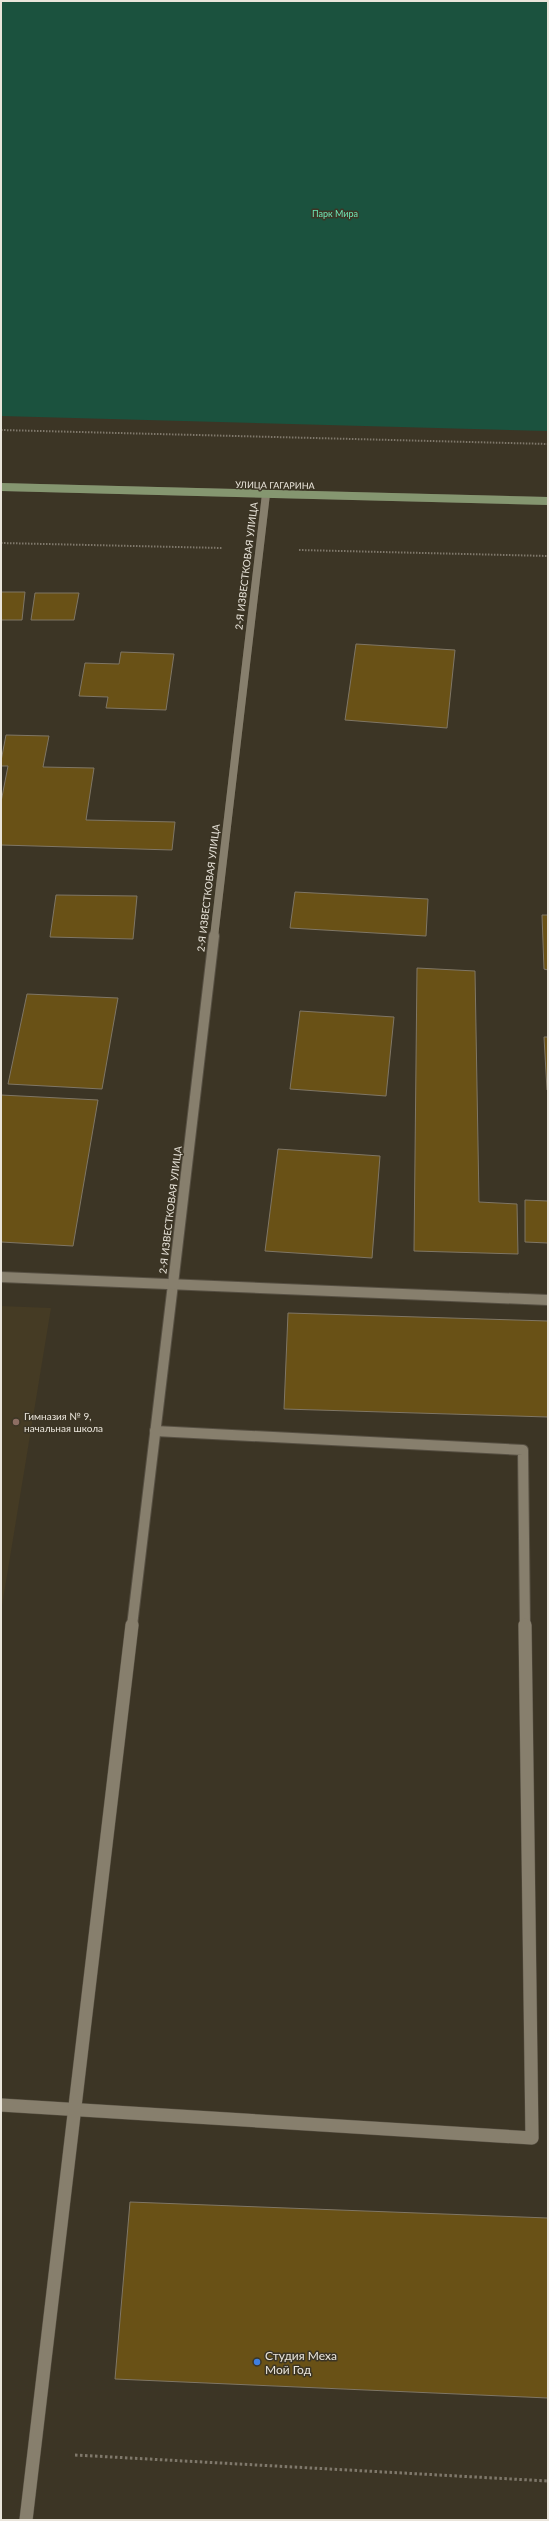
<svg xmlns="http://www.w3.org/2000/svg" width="549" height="2521" viewBox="0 0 549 2521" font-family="Lato,sans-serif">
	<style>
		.built { fill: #453b24 }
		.green { fill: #1b523e }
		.building { fill: #695116; stroke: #7f7665 }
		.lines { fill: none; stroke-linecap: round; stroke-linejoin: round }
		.lane-far1-casing { stroke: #575043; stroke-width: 12 }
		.lane-casing { stroke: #575043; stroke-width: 14 }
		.street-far1-casing { stroke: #575043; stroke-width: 8 }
		.street-casing { stroke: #575043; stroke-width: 12 }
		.secondary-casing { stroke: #575043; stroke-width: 8 }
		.path-far1 { stroke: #7f786b; stroke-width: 2; stroke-dasharray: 1.5 1.5; stroke-linecap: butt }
		.path { stroke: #7f786b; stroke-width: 3; stroke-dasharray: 2.5 2.5; stroke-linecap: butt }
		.lane-far1 { stroke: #877f6d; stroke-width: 10 }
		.lane { stroke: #877f6d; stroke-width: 13 }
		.street-far1 { stroke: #877f6d; stroke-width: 8 }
		.street { stroke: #877f6d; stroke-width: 10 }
		.secondary { stroke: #859670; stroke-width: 8 }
		.education-dot { fill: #8d6e63; stroke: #3c3525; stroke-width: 1.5 }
		.shop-dot { fill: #3f7fe0; stroke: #3c3525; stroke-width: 1.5 }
		.labels { text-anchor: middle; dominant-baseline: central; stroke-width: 3; stroke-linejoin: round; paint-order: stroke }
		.far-park-label { font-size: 9px; fill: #6ee8b7; stroke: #3c3525 }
		.far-street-label { font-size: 9px; fill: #eae5db; stroke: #3c3525 }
		.street-label { font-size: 10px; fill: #eae5db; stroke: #3c3525 }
		.poi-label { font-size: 10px; fill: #eae5db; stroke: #3c3525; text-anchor: start }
		.near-poi-label { font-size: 12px; fill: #eae5db; stroke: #3c3525; text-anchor: start }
	</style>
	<rect width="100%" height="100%" fill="#3c3525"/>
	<path class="built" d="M1 1306 51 1308 1 1612Z"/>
	<path class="green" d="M1 1H548V431L1 416Z"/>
	<g class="building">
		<path d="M1 592H25L22 620H1Z"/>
		<path d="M35 593H79L74 620H31Z"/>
		<path d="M356 644 455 650 447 728 345 720Z"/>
		<path d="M121 652 174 654 166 710 106 708 108 697 79 696 85 663 119 664Z"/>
		<path d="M6 735 49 736 43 767 94 768 86 820 175 822 172 850 1 845V802L8 766H1V761Z"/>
		<path d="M295 892 428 899 426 936 290 928Z"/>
		<path d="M56 895 137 896 133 939 50 937Z"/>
		<path d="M542 915H548V970L544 969Z"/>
		<path d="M417 968 475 971 479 1202 517 1204 518 1254 414 1251Z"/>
		<path d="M27 994 118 998 102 1089 8 1084Z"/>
		<path d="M300 1011 394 1017 386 1096 290 1089Z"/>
		<path d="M544 1037H548V1090H547Z"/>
		<path d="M1 1095 98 1100 73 1246 1 1242Z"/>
		<path d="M278 1149 380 1156 372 1258 265 1251Z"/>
		<path d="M525 1200 548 1201V1243L525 1242Z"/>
		<path d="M288 1313 548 1321V1417L284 1409Z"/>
		<path d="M130 2202 548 2218V2398L115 2379Z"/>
	</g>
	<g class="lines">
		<defs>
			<g id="lane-far1">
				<path d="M155 1431 523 1450 525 1626"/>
				<path d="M132 1626 173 1284"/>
			</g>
			<g id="lane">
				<path d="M1 2105 532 2138 525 1625"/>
				<path d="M26 2520 132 1625"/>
			</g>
			<path id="street-far1" d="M214 937 266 494"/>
			<g id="street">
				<path d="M1 1277 548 1300"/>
				<path d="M173 1284 214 936"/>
			</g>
			<path id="secondary" d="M1 487 548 501"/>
		</defs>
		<use href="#lane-far1" class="lane-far1-casing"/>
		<use href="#lane" class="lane-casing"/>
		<use href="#street-far1" class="street-far1-casing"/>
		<use href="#street" class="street-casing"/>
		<use href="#secondary" class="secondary-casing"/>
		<g class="path-far1">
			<path d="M1 430 548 444"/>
			<path d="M1 543 222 548"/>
			<path d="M299 550 548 556"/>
		</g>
		<path class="path" d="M75 2455 548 2481"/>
		<use href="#lane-far1" class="lane-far1"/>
		<use href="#lane" class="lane"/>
		<use href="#street-far1" class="street-far1"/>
		<use href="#street" class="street"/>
		<use href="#secondary" class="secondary"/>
	</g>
	<circle class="education-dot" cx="16" cy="1422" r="4"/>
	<circle class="shop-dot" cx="257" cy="2362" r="4"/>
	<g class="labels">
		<g class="far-park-label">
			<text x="335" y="213">Парк Мира</text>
		</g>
		<g class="far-street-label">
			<text transform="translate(275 485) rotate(1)">УЛИЦА ГАГАРИНА</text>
		</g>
		<g class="street-label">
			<text transform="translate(246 566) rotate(-83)">2-Я ИЗВЕСТКОВАЯ УЛИЦА</text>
			<text transform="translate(208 888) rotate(-83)">2-Я ИЗВЕСТКОВАЯ УЛИЦА</text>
			<text transform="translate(170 1210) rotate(-83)">2-Я ИЗВЕСТКОВАЯ УЛИЦА</text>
		</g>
		<g class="poi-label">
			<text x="24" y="1416">Гимназия № 9,<tspan x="24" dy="12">начальная школа</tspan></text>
		</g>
		<g class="near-poi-label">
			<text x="265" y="2355">Студия Меха<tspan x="265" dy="14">Мой Год</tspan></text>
		</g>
	</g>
	<rect width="549" height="2521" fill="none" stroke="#eae5db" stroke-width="4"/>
</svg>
